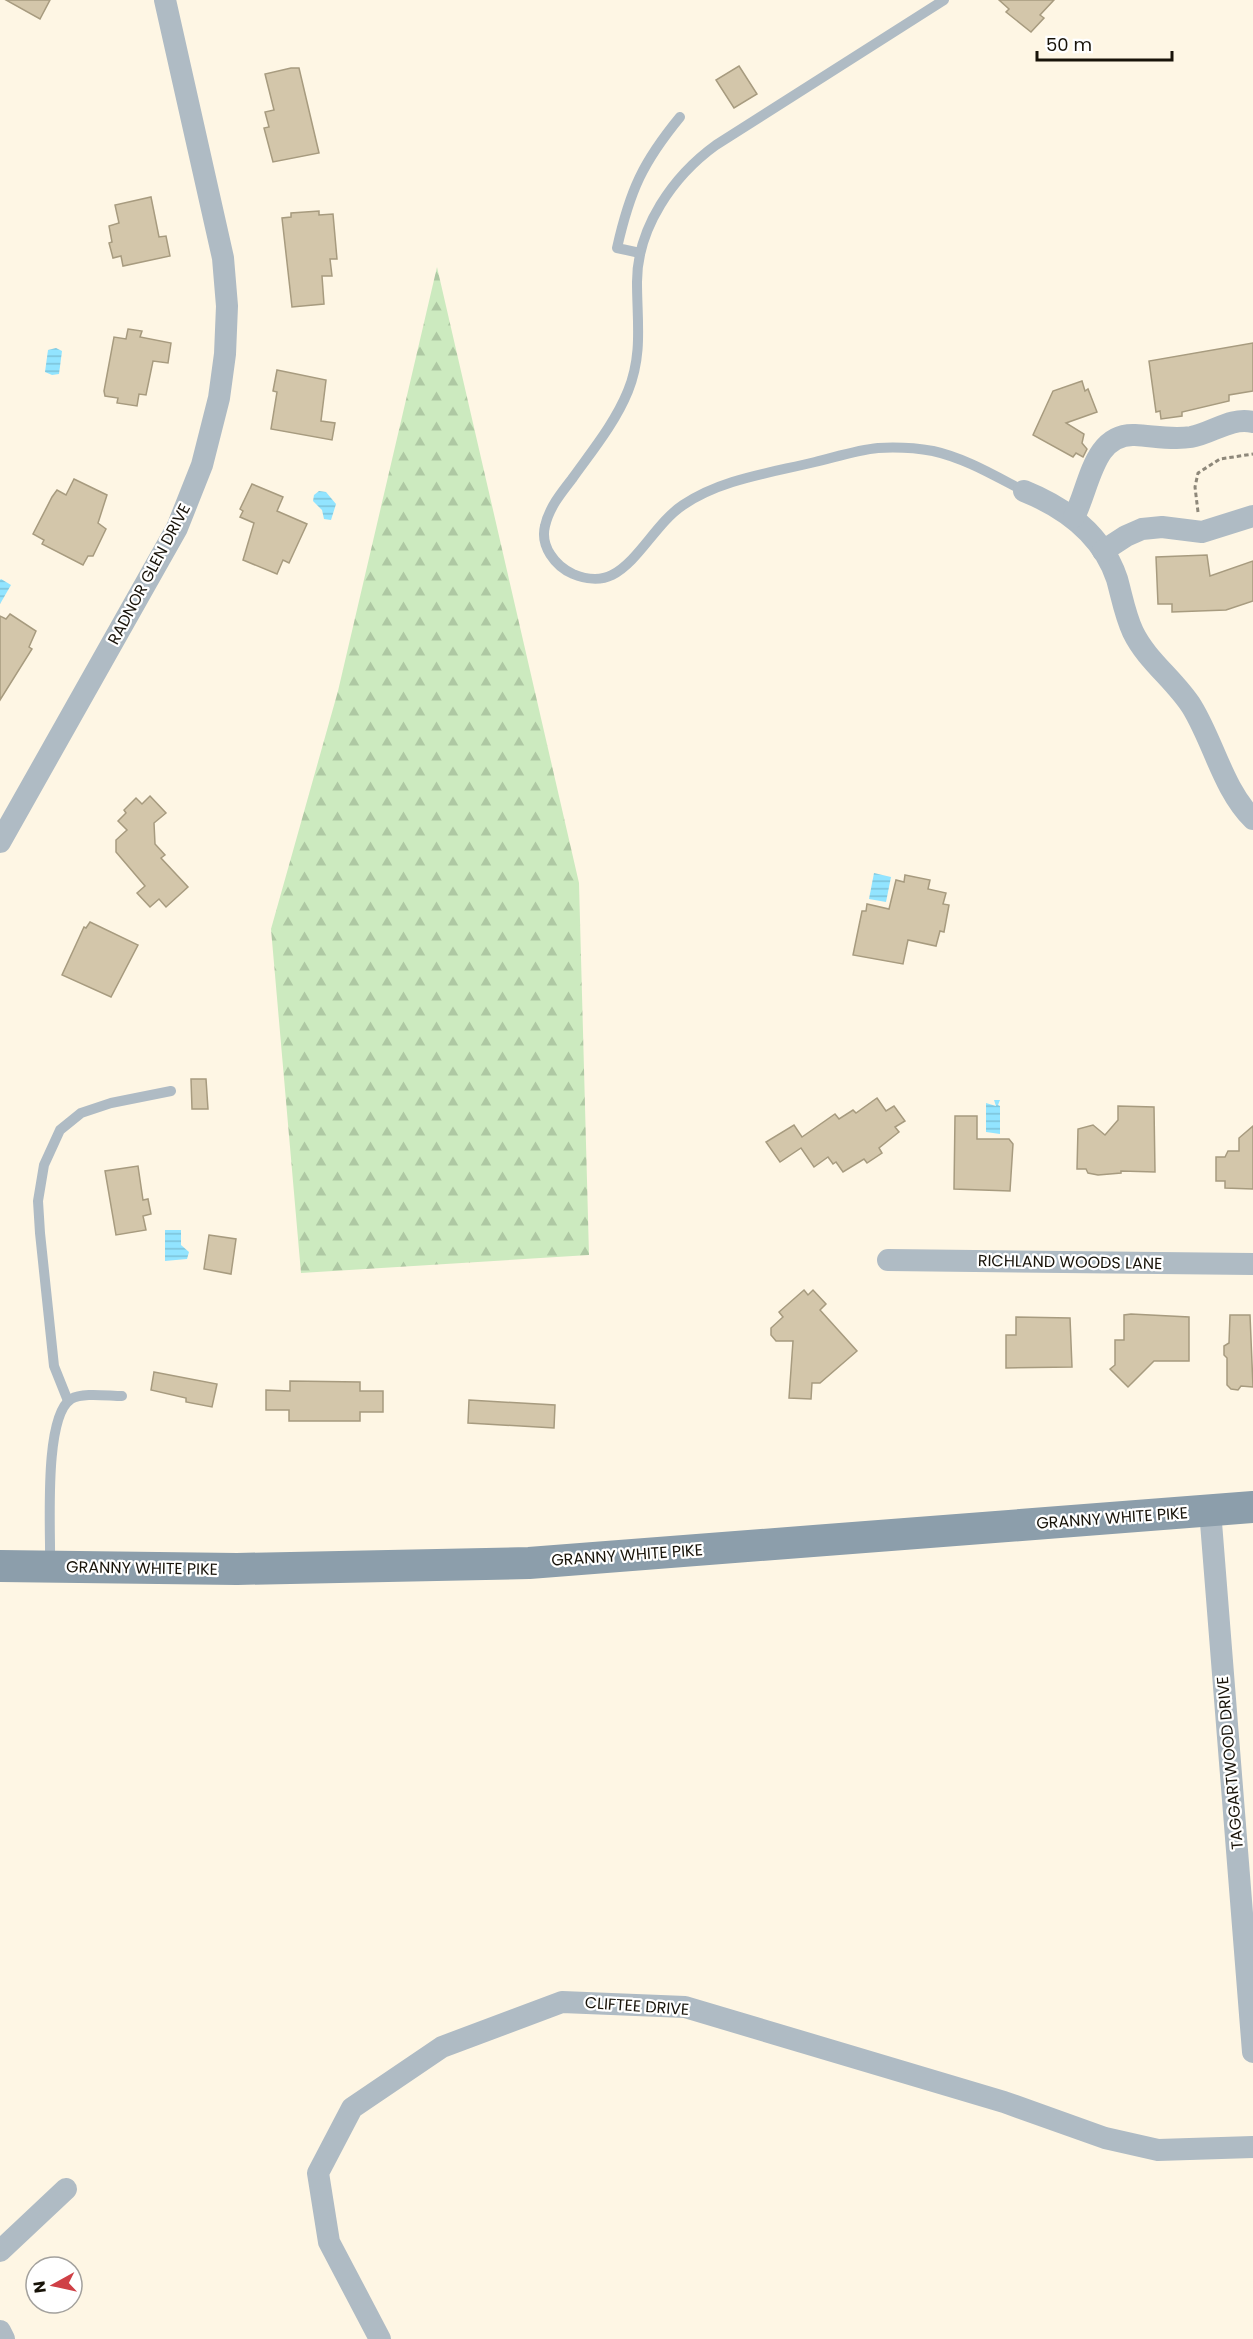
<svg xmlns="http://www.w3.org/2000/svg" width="1253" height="2339" viewBox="0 0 1253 2339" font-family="Poppins,sans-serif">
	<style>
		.forest { fill: url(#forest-firs) }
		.water { fill: url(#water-rules) }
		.building { fill: #d3c6aa; stroke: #a79b7f; stroke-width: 1.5 }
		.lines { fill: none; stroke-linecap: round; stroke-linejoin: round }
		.path { stroke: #8e887a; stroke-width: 3; stroke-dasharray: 4.5 3; stroke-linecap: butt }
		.service { stroke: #afbbc4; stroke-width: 10 }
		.minor { stroke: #afbbc4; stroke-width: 22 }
		.secondary { stroke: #8c9eab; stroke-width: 32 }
		.labels { text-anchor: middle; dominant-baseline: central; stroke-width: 4.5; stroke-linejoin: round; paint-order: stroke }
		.street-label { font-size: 16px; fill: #181309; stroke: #fff }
	</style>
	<defs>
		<pattern id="forest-firs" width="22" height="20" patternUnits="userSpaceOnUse" patternTransform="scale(1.5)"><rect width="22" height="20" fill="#cceabf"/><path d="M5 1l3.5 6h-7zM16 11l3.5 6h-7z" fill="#aec8a3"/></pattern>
		<pattern id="water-rules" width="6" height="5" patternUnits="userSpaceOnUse" patternTransform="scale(1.5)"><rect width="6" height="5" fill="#92e4ff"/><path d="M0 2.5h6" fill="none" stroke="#7dc3d9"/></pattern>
	</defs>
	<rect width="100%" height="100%" fill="#fef6e4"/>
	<path class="forest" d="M437 267 579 883 589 1255 301 1273 271 929 338 691Z"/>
	<g class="water">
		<path d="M56 348 62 351 59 374 52 375 45 372 48 350Z"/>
		<path d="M319 491 326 492 336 504 331 520 324 519 322 510 313 501 314 495Z"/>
		<path d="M1 579 11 585 0 604V580Z"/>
		<path d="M874 873 891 877 886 902 869 899Z"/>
		<path d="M994 1100H1000L998 1105 1000 1106V1134L986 1132V1103L996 1106Z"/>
		<path d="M165 1230H181V1245L189 1252 187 1259 165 1261Z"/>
	</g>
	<g class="building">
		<path d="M6 0H50L40 19Z"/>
		<path d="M999 0H1054L1040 15 1044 18 1031 32 1006 12 1009 9Z"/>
		<path d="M739 66 757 94 734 108 716 80Z"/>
		<path d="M291 68H299L319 153 273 162 264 128 269 127 265 112 274 110 265 74Z"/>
		<path d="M151 197 159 237 166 236 170 256 123 266 121 256 113 258 109 243 112 242 109 226 119 223 115 205Z"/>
		<path d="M319 211V215L333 214 337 259H330L332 276H322L324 304 292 307 282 218 291 217V213Z"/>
		<path d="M128 329 142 331 140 337 171 343 168 363 153 361 146 395 139 394 137 406 117 403 118 398 105 396 104 391 114 337 126 339Z"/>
		<path d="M1253 343V391L1229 395V401L1182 412V416L1161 419 1160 411 1156 412 1149 361Z"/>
		<path d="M277 370 326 380 321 421 335 423 332 440 271 429 277 392 273 391Z"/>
		<path d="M1082 381 1085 391 1088 389 1097 412 1066 423 1084 434 1082 443 1087 449 1083 457 1076 453 1073 457 1033 435 1053 391Z"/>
		<path d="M74 479 107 495 98 523 106 529 93 556H88L83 565 42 544 44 540 33 534 52 497 57 490 66 495Z"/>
		<path d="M252 484 283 497 277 511 307 524 289 563 283 560 277 574 243 560 254 523 240 517 243 511 240 509Z"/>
		<path d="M1207 555 1210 576 1253 561V601L1226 610 1172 612V604H1158L1156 557Z"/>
		<path d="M10 614 36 631 29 647 32 649 0 700V616L6 619Z"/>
		<path d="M150 796 166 813 154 823 155 844 165 855 161 858 188 887 166 907 159 899 150 907 137 893 145 886 116 852V840L127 830 118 821 126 813 124 810 136 798 142 804Z"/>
		<path d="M905 875 930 880 928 889 946 893 943 904 949 905 944 932 940 931 936 946 908 940 903 964 853 955 862 911H866L867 904 889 909 896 880 904 882Z"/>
		<path d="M90 922 138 945 111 997 62 975 84 927 86 928Z"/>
		<path d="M191 1079H206L208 1109H192Z"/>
		<path d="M877 1098 886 1111 894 1106 905 1121 895 1127 899 1132 879 1148 882 1153 867 1163 864 1159 843 1172 836 1162 833 1164 828 1157 814 1167 801 1148 780 1162 766 1142 794 1125 802 1137 835 1114 839 1119 853 1110 856 1113Z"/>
		<path d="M1118 1106 1154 1107 1155 1172 1121 1171V1173L1098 1175 1088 1173 1086 1169H1077L1078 1129 1093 1125 1105 1135 1118 1120Z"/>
		<path d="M955 1116H977V1139H1009L1013 1144 1010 1191 954 1189Z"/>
		<path d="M1253 1126V1189L1225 1188V1181H1216V1157H1225L1228 1151H1239V1138Z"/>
		<path d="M138 1166 143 1200 148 1199 151 1214 143 1216 146 1230 116 1235 105 1171Z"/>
		<path d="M209 1235 236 1239 231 1274 204 1269Z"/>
		<path d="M804 1290 808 1295 813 1290 826 1304 820 1310 857 1351 820 1383H812L811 1399 789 1398 793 1341H776L771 1335V1328L783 1317 779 1312Z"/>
		<path d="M1131 1314 1189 1317V1361H1154L1128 1387 1110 1369 1115 1365V1340H1124V1315Z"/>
		<path d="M1230 1315H1250L1253 1387 1241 1386 1238 1390 1231 1389 1227 1385V1358L1224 1355V1346L1229 1343Z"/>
		<path d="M1016 1317 1070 1318 1072 1367 1006 1368V1335H1016Z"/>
		<path d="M154 1372 217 1384 212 1407 186 1402V1398L151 1390Z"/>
		<path d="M290 1381 360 1382V1391H383V1412H360V1421H289V1410H266V1390L290 1391Z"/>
		<path d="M469 1400 555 1405 554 1428 468 1423Z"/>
	</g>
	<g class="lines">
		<path class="path" d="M1198 512 1195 487 1198 473 1220 459 1253 454"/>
		<g class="service">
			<path d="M944 0 716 145C673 176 637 228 637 282 637 321 643 354 628 391 615 423 592 451 572 479 561 493 549 508 545 526 540 546 555 566 573 574 585 579 600 581 612 575 639 561 656 523 683 505 721 479 770 473 815 462 836 457 857 450 878 448 896 447 916 448 933 451 965 458 995 476 1024 491"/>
			<path d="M640 253 617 248C630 190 643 162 680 117"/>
			<path d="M68 1401 54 1366 40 1233 38 1201 44 1165 60 1130 81 1113 111 1103 171 1091"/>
			<path d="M50 1563C51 1532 43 1417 71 1399 83 1392 108 1396 122 1396"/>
		</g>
		<g class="minor">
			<path d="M1024 491C1066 508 1102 534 1117 579 1122 597 1125 615 1133 632 1147 661 1175 680 1192 707 1214 743 1223 789 1253 819"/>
			<path d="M1074 517C1090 486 1093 433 1135 435 1154 436 1172 440 1191 437 1213 433 1230 417 1253 422"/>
			<path d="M1103 551 1126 536 1142 529 1162 527 1202 532 1253 516"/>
			<path d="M0 842 177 528 202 465 219 398 225 354 227 306 223 258 165 0"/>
			<path d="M888 1260 1253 1264"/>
			<path d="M1210 1510 1253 2052"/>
			<path d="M0 2251 66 2189"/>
			<path d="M0 2331 4 2339"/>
			<path d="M380 2339 329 2242 318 2173 352 2108 442 2047 562 2002 685 2007 1004 2102 1105 2138 1158 2150 1253 2147"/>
		</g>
		<path class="secondary" d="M0 1566 237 1569 529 1563 1253 1507"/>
	</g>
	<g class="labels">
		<g class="street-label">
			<text transform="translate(149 574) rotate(-62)">RADNOR GLEN DRIVE</text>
			<text transform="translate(1070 1262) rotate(1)">RICHLAND WOODS LANE</text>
			<text transform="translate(1112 1518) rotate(-4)">GRANNY WHITE PIKE</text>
			<text transform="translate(627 1555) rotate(-4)">GRANNY WHITE PIKE</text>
			<text transform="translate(142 1568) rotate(1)">GRANNY WHITE PIKE</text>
			<text transform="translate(1230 1763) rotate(-95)">TAGGARTWOOD DRIVE</text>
			<text transform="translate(637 2006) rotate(4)">CLIFTEE DRIVE</text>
		</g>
	</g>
	<g transform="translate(54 2285) rotate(262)"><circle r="28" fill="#ffffff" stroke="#a3a19d" stroke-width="1.5"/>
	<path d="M0-4.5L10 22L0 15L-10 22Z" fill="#cf4046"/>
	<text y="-9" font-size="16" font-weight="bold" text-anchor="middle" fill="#181309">N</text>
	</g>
	<path d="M1037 51v9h135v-9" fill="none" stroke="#181309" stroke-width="3"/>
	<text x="1046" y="51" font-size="18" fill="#181309" stroke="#ffffff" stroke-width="4.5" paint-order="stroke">50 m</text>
</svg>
